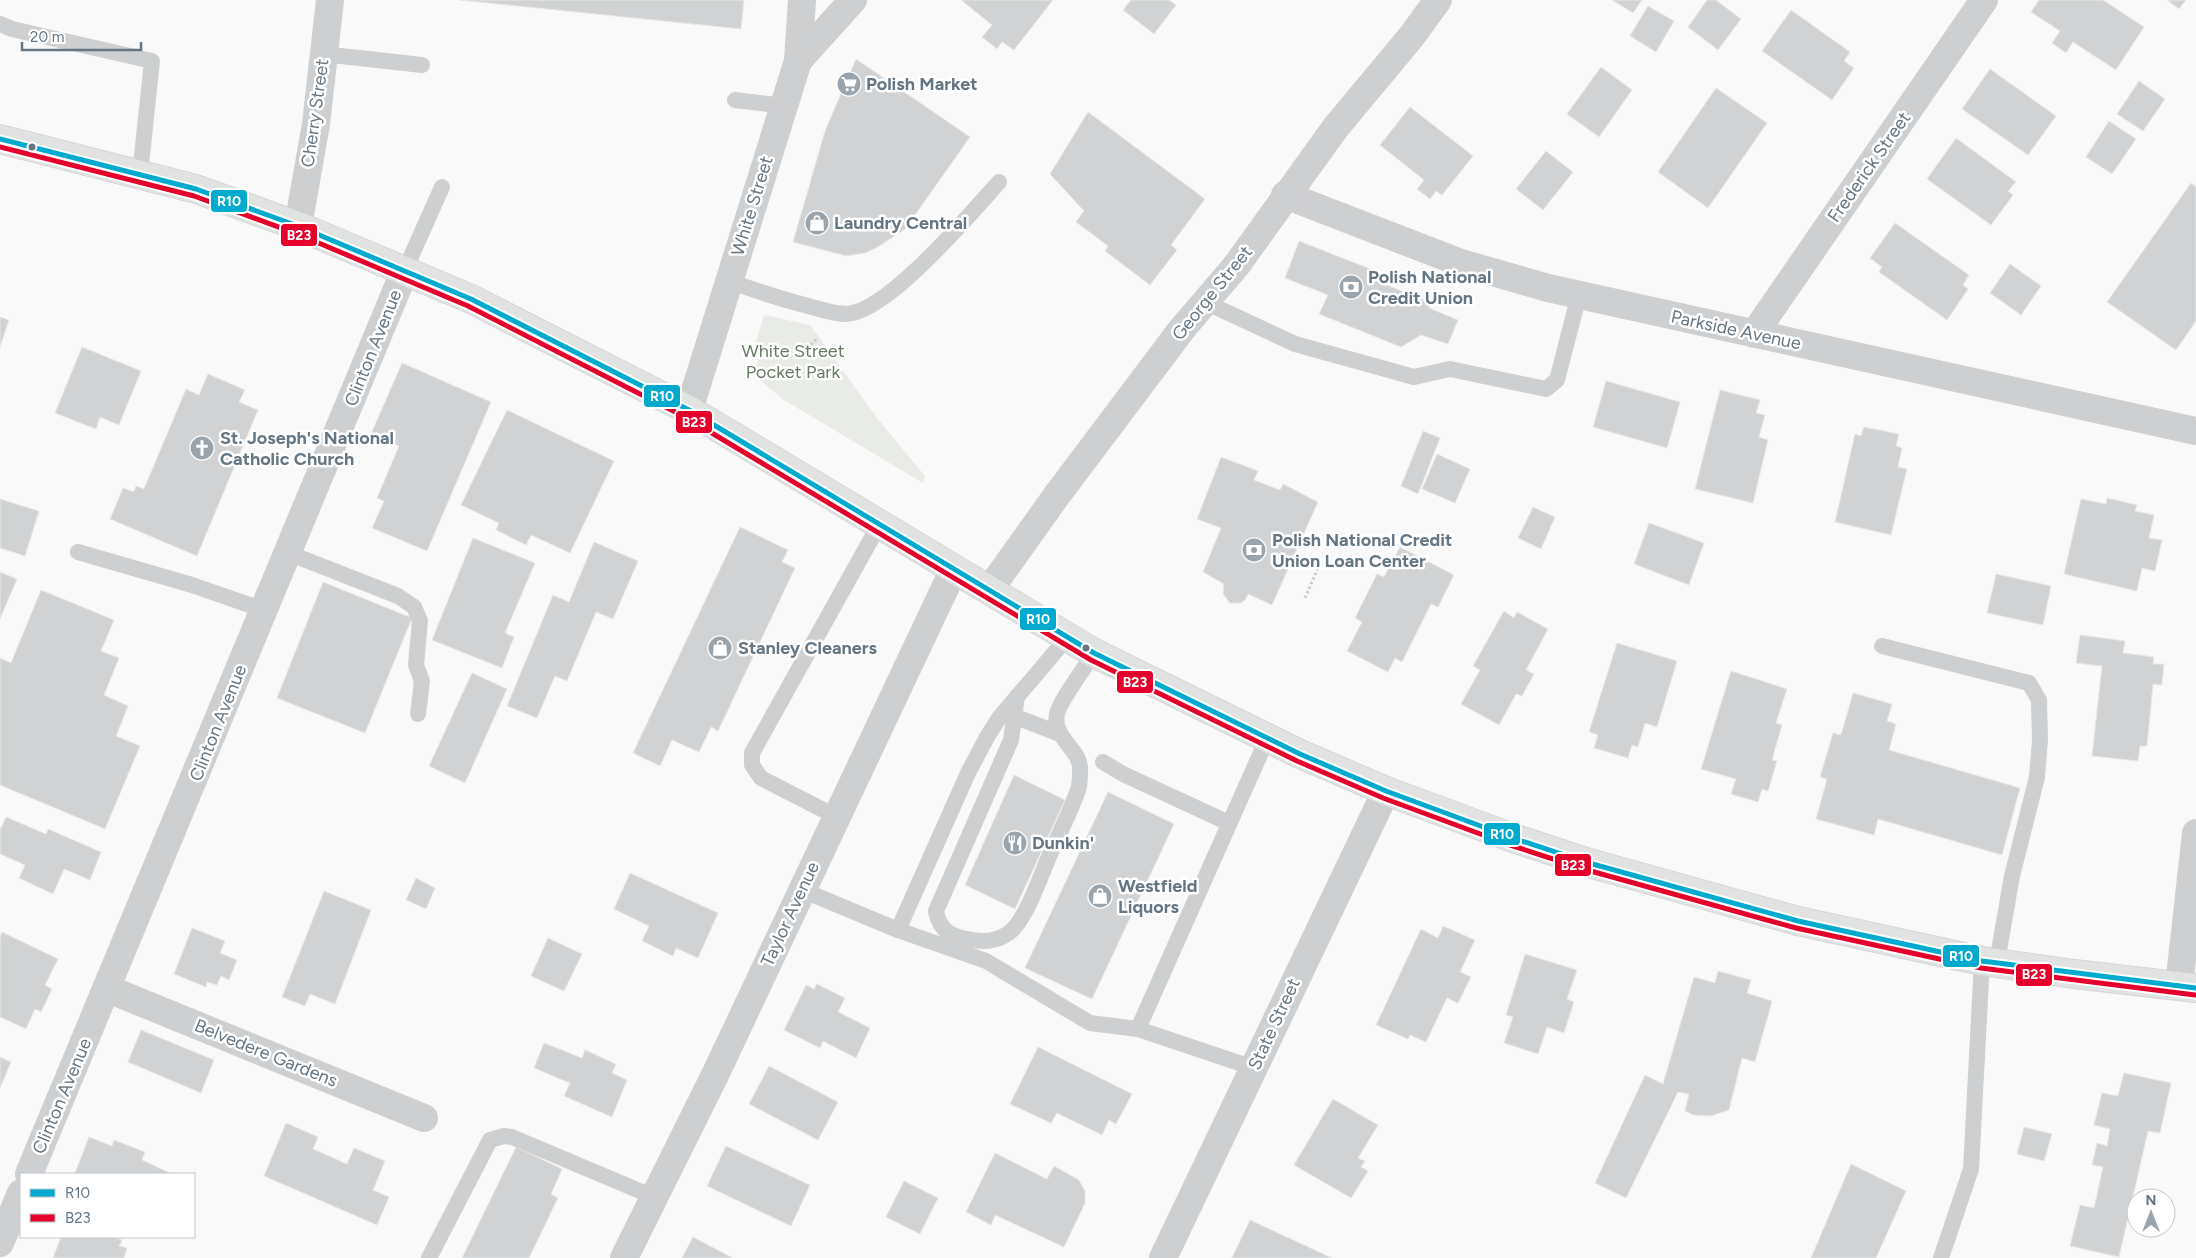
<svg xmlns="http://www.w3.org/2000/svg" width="2196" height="1258" viewBox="0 0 2196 1258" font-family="Figtree,sans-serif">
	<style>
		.green { fill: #e8ebe6 }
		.building { fill: #d0d2d3; stroke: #e8e8e8 }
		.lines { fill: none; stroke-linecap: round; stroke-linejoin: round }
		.primary-casing { stroke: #d5d6d7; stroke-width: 30 }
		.path { stroke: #cbcccd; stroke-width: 3; stroke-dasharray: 2.5 2.5; stroke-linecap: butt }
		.service { stroke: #cecfd0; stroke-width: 16 }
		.minor { stroke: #cecfd0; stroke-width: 28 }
		.primary { stroke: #e1e2e2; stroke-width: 28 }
		.bus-1-casing { stroke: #fff; stroke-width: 9 }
		.bus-2-casing { stroke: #fff; stroke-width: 9 }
		.bus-1 { stroke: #00a9ce; stroke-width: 5 }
		.bus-2 { stroke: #e4002b; stroke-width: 5 }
		.bus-dot { fill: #657683; stroke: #fff; stroke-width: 2 }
		.labels { text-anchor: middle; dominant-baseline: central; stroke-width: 5; stroke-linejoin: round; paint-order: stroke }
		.poi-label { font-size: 18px; font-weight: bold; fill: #657683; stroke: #fff; text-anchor: start }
		.street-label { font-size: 18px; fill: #657683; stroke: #fff }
		.park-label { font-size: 18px; fill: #687a64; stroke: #fff }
		.line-badge { stroke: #fff; stroke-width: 2 }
		.badge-label { font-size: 14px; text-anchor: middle; font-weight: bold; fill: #fff }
	</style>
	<rect width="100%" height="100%" fill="#f9f9f9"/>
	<path class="green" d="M764 315 810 325 877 418 925 476 923 483 784 400 762 382 757 367 758 357 752 355Z"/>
	<g class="building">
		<path d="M459 0H744L741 29Z"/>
		<path d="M961 0H1053L1014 50 1002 42 997 49 982 37 992 25Z"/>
		<path d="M1131 0H1169L1176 5 1154 34 1123 10Z"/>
		<path d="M1612 0H1642L1633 13Z"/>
		<path d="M1707 0H1716L1741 19 1718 50 1688 27Z"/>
		<path d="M2039 0H2103L2144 27 2116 70 2073 42 2066 53 2052 43 2060 31 2031 12Z"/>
		<path d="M2167 0H2186L2179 9Z"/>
		<path d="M1648 6 1674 21 1656 52 1630 36Z"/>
		<path d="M1791 10 1850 52 1844 61 1854 68 1832 100 1762 51Z"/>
		<path d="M856 59 970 137 905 229 878 247 865 253 846 256 793 242 825 131Z"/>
		<path d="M1601 67 1632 90 1599 137 1567 114Z"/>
		<path d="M1990 69 2056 116 2028 155 1962 109Z"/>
		<path d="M2139 81 2165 99 2143 131 2117 114Z"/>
		<path d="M1716 88 1767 123 1708 208 1658 172Z"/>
		<path d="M1410 107 1473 156 1442 195 1436 191 1430 199 1417 189 1424 180 1380 145Z"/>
		<path d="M1088 112 1205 199 1171 245 1177 250 1150 285 1105 251 1108 246 1076 222 1084 211 1050 174Z"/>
		<path d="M2109 121 2136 139 2112 174 2086 157Z"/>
		<path d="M1956 138 2016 182 2008 191 2013 195 1991 225 1927 179Z"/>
		<path d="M1546 151 1573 172 1543 210 1516 189Z"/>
		<path d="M2191 183 2196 187V321L2176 350 2107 302Z"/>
		<path d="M1895 223 1969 275 1963 285 1968 289 1947 320 1879 272 1882 267 1870 258Z"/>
		<path d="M1299 241 1378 272 1374 280 1432 303 1429 308 1458 320 1448 344 1421 335 1401 347 1319 314 1328 295 1285 278Z"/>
		<path d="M2010 264 2041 286 2021 315 1990 293Z"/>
		<path d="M0 317 9 320 0 347Z"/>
		<path d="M82 347 141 371 119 425 100 417 96 429 55 413Z"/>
		<path d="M402 363 491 402 427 551 372 528 384 501 377 498 399 446 371 434Z"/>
		<path d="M208 374 245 390 239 402 258 410 197 556 110 519 123 488 134 492 136 486 144 489 186 389 199 395Z"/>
		<path d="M1606 381 1680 402 1667 448 1593 427Z"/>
		<path d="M1720 390 1760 400 1756 413 1765 415 1759 437 1768 440 1753 503 1695 489Z"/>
		<path d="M507 410 614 461 570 553 531 535 526 545 496 530 499 523 461 505Z"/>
		<path d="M1864 427 1899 434 1896 446 1902 448 1898 467 1907 469 1891 535 1835 522 1855 434 1861 436Z"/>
		<path d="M1423 431 1440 438 1418 494 1401 486Z"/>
		<path d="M1437 454 1470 469 1455 503 1422 489Z"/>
		<path d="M1221 457 1258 471 1254 480 1280 490 1283 484 1318 502 1272 605 1248 594 1246 599 1241 603H1230L1223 594 1224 584 1203 572 1221 528 1197 519Z"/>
		<path d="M2107 498 2137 505 2135 511 2154 515 2149 538 2162 540 2155 571 2142 568 2137 591 2064 574 2081 499 2106 504Z"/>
		<path d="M0 499 39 511 25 556 0 548Z"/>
		<path d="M1533 507 1555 517 1541 549 1518 538Z"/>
		<path d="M1649 523 1704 543 1689 585 1634 564Z"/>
		<path d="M740 527 788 550 782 562 795 568 718 731 711 727 699 752 672 740 660 766 633 753Z"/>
		<path d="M473 538 535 563 505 633 514 637 502 668 432 640Z"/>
		<path d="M594 542 638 561 613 619 596 612 567 681 555 676 537 718 507 706 553 595 569 602Z"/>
		<path d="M1400 547 1454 575 1438 607 1431 604 1402 662 1395 658 1388 672 1347 651 1362 622 1355 618 1377 574 1384 577Z"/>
		<path d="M0 572 17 579 0 619Z"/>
		<path d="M1996 574 2051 586 2043 625 1987 613Z"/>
		<path d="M323 582 412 618 365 733 277 698Z"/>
		<path d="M41 590 114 620 101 651 119 658 104 695 128 706 116 736 140 746 105 829 0 785V658L11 663Z"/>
		<path d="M1504 611 1514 618 1517 612 1548 629 1526 670 1534 674 1522 696 1516 694 1499 725 1461 704 1480 670 1473 666Z"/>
		<path d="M2080 635 2125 641 2123 653 2154 657 2153 664H2164L2162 685 2153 684 2147 746H2140L2138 761 2092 756 2102 666 2076 663Z"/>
		<path d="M1617 643 1677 661 1657 727 1645 723 1638 747 1632 745 1628 758 1594 748 1598 735 1589 732Z"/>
		<path d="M1731 671 1787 689 1776 723 1782 725 1772 760 1777 761 1768 791 1762 789 1758 802 1731 794 1736 779 1701 769Z"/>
		<path d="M472 673 507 689 465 783 429 766Z"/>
		<path d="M1853 693 1892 704 1887 721 1896 724 1889 750 2020 788 2002 855 1878 819 1874 835 1816 819 1827 779 1820 777 1833 733 1841 735Z"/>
		<path d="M1014 775 1065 800 1015 909 965 885Z"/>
		<path d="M1108 792 1174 824 1092 999 1025 968Z"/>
		<path d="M6 817 46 834 48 829 101 852 90 880 64 869 53 894 19 878 25 865 0 854V830Z"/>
		<path d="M630 873 718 913 698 958 676 948 673 956 642 941 649 926 614 909Z"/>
		<path d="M416 878 435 888 426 909 406 900Z"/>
		<path d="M324 891 371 910 335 1004 310 994 305 1006 282 997Z"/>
		<path d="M1443 926 1475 940 1460 972 1471 977 1458 1003 1447 998 1426 1042 1410 1035 1408 1039 1376 1025 1421 929 1438 938Z"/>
		<path d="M192 928 225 941 220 953 237 960 229 980 221 976 217 985 207 982 206 987 174 974Z"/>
		<path d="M2 932 58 959 45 985 52 989 41 1012 35 1009 26 1029 0 1017V937Z"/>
		<path d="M548 938 582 954 564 991 531 976Z"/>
		<path d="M1525 954 1577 970 1567 999 1574 1002 1564 1033 1547 1027 1538 1054 1504 1043 1513 1017 1506 1015Z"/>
		<path d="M1718 971 1751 980 1747 993 1772 1001 1755 1062 1742 1058 1729 1110 1711 1116 1693 1115 1685 1111 1689 1094 1678 1092 1626 1198 1595 1183 1645 1075 1663 1084 1694 977 1715 983Z"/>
		<path d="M817 984 845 998 838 1012 870 1028 856 1058 823 1041 820 1048 784 1030 806 985 814 989Z"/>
		<path d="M141 1030 214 1060 201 1093 128 1062Z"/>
		<path d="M544 1043 582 1058 585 1050 616 1064 612 1073 627 1080 612 1117 564 1096 570 1083 534 1068Z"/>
		<path d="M1038 1047 1132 1094 1116 1124 1109 1120 1102 1135 1057 1113 1051 1123 1010 1104Z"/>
		<path d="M0 1057 11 1062 0 1088Z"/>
		<path d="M769 1066 838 1102 818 1140 749 1104Z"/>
		<path d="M2124 1073 2171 1083 2160 1133 2148 1131 2119 1257 2070 1246 2080 1205 2094 1208 2103 1167 2092 1165 2097 1143 2107 1146 2110 1129 2094 1125 2102 1093 2118 1096Z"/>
		<path d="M1333 1099 1378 1125 1358 1158 1365 1161 1361 1167 1368 1171 1351 1198 1294 1165Z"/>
		<path d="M286 1123 318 1137 313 1149 347 1164 354 1148 385 1161 373 1190 389 1197 377 1225 264 1176Z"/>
		<path d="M2024 1127 2052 1134 2044 1161 2017 1154Z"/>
		<path d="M89 1137 112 1146 114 1140 145 1152 142 1160 172 1174H79L75 1173Z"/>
		<path d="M726 1146 810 1185 791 1226 707 1186Z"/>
		<path d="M516 1147 562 1169 551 1194 558 1198 529 1258H462Z"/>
		<path d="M995 1153 1047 1179 1054 1166 1079 1180 1085 1191V1203L1064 1247 995 1215 991 1225 966 1212Z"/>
		<path d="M1851 1164 1906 1191 1876 1258H1811Z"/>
		<path d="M904 1181 938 1198 920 1234 886 1217Z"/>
		<path d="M1250 1220 1332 1258H1232Z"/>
		<path d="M61 1237H114L122 1240 119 1246 127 1248 124 1258H53Z"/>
		<path d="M693 1237 733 1258H682Z"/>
	</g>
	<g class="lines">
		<defs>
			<path id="primary" d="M0 139 196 189 298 226 471 299 689 410 1094 653 1300 754 1386 791 1513 838 1589 863 1798 921 1982 961 2074 974 2196 988"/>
		</defs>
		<use href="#primary" class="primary-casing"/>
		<g class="path">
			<path d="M807 348 818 338"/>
			<path d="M1305 598 1318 568"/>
		</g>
		<g class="service">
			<path d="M0 24 12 29 152 61 140 174"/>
			<path d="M323 54 422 65"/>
			<path d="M735 100 784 106"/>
			<path d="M405 270 442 187"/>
			<path d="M729 281C756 291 784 300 812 307 823 310 835 314 846 314 887 313 970 214 999 182"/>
			<path d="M1205 302 1295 344 1414 377 1450 369 1546 389 1557 380 1579 295"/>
			<path d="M78 552 192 585 264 610"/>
			<path d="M288 553 398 596 414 607 420 621 416 665 422 681 418 714"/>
			<path d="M1882 646 2029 683 2039 700 2040 740 2037 777 2012 876 1997 962"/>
			<path d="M1017 696 1011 740 936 911C940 933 953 937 973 940 988 943 1005 939 1015 927 1029 910 1039 880 1048 859 1058 836 1070 813 1078 790 1080 784 1080 777 1080 771 1082 749 1052 739 1057 714 1059 702 1086 666 1094 653"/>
			<path d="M1006 713 1060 734"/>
			<path d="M1103 762 1123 774 1229 823"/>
			<path d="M837 817 761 778 752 765V753L879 525"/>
			<path d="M802 890 898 930 986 961 1090 1023 1138 1029 1254 1068"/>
			<path d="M898 930 968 773 987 737 999 718 1067 638"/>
			<path d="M1138 1029 1267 739"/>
			<path d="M429 1258 490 1140 504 1136 512 1137 654 1197"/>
			<path d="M1941 1258 1971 1169 1982 961"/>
		</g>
		<g class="minor">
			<path d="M798 61 853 0"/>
			<path d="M1285 195 1461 263 1548 288 2196 431"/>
			<path d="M298 226 316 124 330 0"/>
			<path d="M1754 334 1984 0"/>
			<path d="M689 410 798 61 802 0"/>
			<path d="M990 589 1057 495 1182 329 1236 266 1336 127 1411 37 1438 0"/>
			<path d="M2179 986 2196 833"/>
			<path d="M108 989 424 1118"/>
			<path d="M29 1174 405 270"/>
			<path d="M0 1243 21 1193"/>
			<path d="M624 1258 715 1075 954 569"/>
			<path d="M1163 1258 1386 791"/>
		</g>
		<use href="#primary" class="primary"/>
		<defs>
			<path id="bus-1" d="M0 139 196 189 298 226 471 299 689 410 1094 653 1300 754 1386 791 1513 838 1589 863 1798 921 1982 961 2196 988"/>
			<path id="bus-2" d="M0 147 194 196 295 233 468 306 685 417 1091 660 1297 761 1383 798 1510 845 1587 870 1796 928 1981 968 2195 995"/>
		</defs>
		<use href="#bus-1" class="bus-1-casing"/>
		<use href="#bus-2" class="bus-2-casing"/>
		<use href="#bus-1" class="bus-1"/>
		<use href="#bus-2" class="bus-2"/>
	</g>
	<defs>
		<symbol id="supermarket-disc" viewBox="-11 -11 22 22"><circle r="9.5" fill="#99a4ac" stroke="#fff"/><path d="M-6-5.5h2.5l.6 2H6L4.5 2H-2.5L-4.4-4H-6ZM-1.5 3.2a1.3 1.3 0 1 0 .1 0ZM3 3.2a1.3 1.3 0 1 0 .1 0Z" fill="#fff"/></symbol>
		<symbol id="shop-disc" viewBox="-11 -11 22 22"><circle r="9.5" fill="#99a4ac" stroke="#fff"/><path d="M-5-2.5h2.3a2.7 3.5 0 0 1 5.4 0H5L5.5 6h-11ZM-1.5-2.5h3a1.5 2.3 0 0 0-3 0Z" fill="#fff"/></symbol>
		<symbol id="bank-disc" viewBox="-11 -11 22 22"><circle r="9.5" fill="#99a4ac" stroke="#fff"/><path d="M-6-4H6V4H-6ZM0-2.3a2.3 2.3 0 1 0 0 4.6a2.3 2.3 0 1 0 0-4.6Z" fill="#fff"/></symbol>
		<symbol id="church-disc" viewBox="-11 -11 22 22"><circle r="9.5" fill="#99a4ac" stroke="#fff"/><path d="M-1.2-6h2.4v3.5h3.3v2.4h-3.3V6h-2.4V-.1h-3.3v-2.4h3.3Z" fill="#fff"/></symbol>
		<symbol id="restaurant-disc" viewBox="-11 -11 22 22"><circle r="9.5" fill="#99a4ac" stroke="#fff"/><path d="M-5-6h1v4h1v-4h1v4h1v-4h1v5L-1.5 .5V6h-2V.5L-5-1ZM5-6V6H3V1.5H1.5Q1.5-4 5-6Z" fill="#fff"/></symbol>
	</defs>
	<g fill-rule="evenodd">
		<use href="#supermarket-disc" x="835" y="70" width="28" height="28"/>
		<use href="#shop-disc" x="803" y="209" width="28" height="28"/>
		<use href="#bank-disc" x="1337" y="273" width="28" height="28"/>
		<use href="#church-disc" x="188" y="434" width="28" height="28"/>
		<use href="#bank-disc" x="1240" y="536" width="28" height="28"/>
		<use href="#shop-disc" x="706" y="634" width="28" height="28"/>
		<use href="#restaurant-disc" x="1001" y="829" width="28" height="28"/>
		<use href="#shop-disc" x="1086" y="882" width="28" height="28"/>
	</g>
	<g class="bus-dot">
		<circle cx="32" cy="147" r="4.5"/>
		<circle cx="1086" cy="648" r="4.5"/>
	</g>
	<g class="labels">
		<g class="poi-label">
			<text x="866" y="84">Polish Market</text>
			<text x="834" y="223">Laundry Central</text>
			<text x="1368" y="277">Polish National<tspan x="1368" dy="21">Credit Union</tspan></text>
			<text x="220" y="438">St. Joseph's National<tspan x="220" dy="21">Catholic Church</tspan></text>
			<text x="1272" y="540">Polish National Credit<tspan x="1272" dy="21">Union Loan Center</tspan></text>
			<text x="738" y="648">Stanley Cleaners</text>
			<text x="1032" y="843">Dunkin'</text>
			<text x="1118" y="886">Westfield<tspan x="1118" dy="21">Liquors</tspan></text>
		</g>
		<g class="street-label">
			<text transform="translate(315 113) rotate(-82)">Cherry Street</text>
			<text transform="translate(1869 167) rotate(-55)">Frederick Street</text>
			<text transform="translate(752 206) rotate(-73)">White Street</text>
			<text transform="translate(1212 293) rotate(-51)">George Street</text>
			<text transform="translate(1736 330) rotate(12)">Parkside Avenue</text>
			<text transform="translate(373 348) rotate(-68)">Clinton Avenue</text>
			<text transform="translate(218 723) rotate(-68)">Clinton Avenue</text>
			<text transform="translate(790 914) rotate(-65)">Taylor Avenue</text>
			<text transform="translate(1274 1024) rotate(-65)">State Street</text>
			<text transform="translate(266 1053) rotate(22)">Belvedere Gardens</text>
			<text transform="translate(62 1096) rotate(-67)">Clinton Avenue</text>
		</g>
		<g class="park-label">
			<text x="793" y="351">White Street<tspan x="793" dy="21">Pocket Park</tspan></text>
		</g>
	</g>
	<g class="line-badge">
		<rect x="210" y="189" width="38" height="24" rx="5" fill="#00a9ce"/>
		<rect x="280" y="223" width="38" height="24" rx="5" fill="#e4002b"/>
		<rect x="643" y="384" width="38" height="24" rx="5" fill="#00a9ce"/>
		<rect x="675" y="410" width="38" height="24" rx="5" fill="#e4002b"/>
		<rect x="1019" y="607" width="38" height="24" rx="5" fill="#00a9ce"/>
		<rect x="1116" y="670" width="38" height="24" rx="5" fill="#e4002b"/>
		<rect x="1483" y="822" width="38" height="24" rx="5" fill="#00a9ce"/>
		<rect x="1554" y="853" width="38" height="24" rx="5" fill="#e4002b"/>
		<rect x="1942" y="944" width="38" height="24" rx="5" fill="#00a9ce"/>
		<rect x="2015" y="963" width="38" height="24" rx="5" fill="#e4002b"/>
	</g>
	<g class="badge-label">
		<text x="229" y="206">R10</text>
		<text x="299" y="240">B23</text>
		<text x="662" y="401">R10</text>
		<text x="694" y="427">B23</text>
		<text x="1038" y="624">R10</text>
		<text x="1135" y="687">B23</text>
		<text x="1502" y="839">R10</text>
		<text x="1573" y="870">B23</text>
		<text x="1961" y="961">R10</text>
		<text x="2034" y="979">B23</text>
	</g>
	<rect x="20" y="1173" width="175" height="65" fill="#ffffff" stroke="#c1c8cd"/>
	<rect x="30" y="1189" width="25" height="8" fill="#00a9ce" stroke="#c1c8cd"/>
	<text x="65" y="1198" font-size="15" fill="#657683">R10</text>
	<rect x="30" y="1214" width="25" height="8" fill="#e4002b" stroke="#c1c8cd"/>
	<text x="65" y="1223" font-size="15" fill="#657683">B23</text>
	<g transform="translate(2151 1213)"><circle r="24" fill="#ffffff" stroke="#c1c8cd"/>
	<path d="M0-4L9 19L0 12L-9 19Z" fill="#99a4ac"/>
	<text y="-8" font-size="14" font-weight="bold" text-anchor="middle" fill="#657683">N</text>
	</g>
	<path d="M22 42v8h119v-8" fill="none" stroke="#657683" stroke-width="2.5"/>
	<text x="30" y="42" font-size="15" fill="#657683" stroke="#ffffff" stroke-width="4" paint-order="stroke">20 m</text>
</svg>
